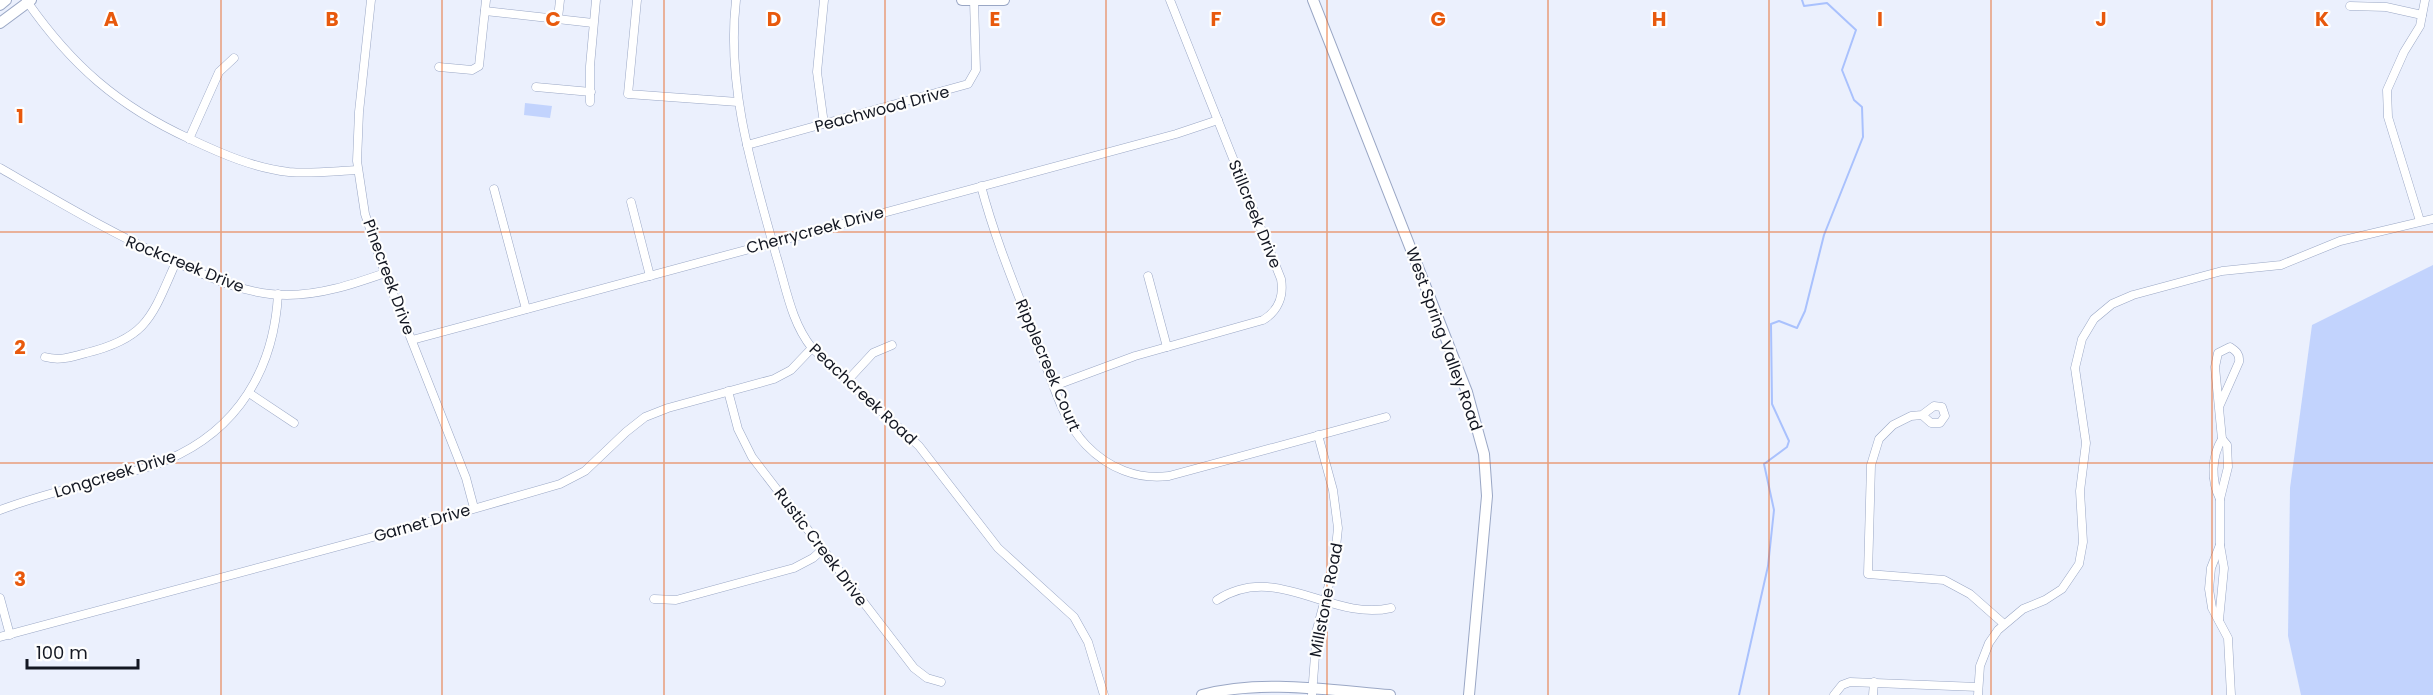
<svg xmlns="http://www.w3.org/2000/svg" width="2433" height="695" viewBox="0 0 2433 695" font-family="Poppins,sans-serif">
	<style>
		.green { fill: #c2d3fd }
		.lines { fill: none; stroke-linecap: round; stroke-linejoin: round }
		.stream { stroke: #a9c1fd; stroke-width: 2 }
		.street-casing { stroke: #9aa7c5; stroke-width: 9 }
		.secondary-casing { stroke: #9aa7c5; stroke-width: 12 }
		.street { stroke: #fff; stroke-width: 8 }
		.secondary { stroke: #fff; stroke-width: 10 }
		.grid { fill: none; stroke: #e8590c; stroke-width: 1.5; stroke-opacity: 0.55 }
		.labels { text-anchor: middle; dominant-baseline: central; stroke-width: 4.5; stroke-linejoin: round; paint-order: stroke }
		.street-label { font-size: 16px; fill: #131722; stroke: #fefefe }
		.grid-label { font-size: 20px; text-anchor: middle; font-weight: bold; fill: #e8590c; stroke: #fefefe; stroke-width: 4.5; stroke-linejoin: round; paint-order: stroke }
	</style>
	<rect width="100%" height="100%" fill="#ebf0fd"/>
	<g class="green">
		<path d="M525 103 552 106 550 118 524 115Z"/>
		<path d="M2433 265V695H2301L2288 636 2290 488 2312 325Z"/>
	</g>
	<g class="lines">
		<path class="stream" d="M1739 695 1768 566 1774 510 1764 464 1787 447 1789 441 1772 404 1771 324 1779 321 1797 328 1805 311 1824 235 1863 137 1862 107 1854 100 1842 70 1856 30 1827 3 1804 6 1802 0"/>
		<defs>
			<g id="street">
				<path d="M26 0C71 65 118 106 190 139 222 154 254 168 289 172 312 174 335 171 357 170"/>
				<path d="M371 0 359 112 357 161 365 214 385 273 466 478 474 508"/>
				<path d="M637 0 628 94 738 102"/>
				<path d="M736 0C726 87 753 172 776 255 786 287 791 322 812 348L919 446 998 548 1074 617 1088 642 1104 695"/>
				<path d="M2350 6 2386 7 2422 15"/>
				<path d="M485 11 593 23"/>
				<path d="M558 18 560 0"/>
				<path d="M439 67 472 70 479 66 486 0"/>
				<path d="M536 87 591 92"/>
				<path d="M590 102V66L596 0"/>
				<path d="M824 124 817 72 824 0"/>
				<path d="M189 139 219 72 234 58"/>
				<path d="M747 145 968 84 976 70 974 0"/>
				<path d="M0 168C59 202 116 236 178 263 213 279 248 295 287 295 322 295 353 284 385 273"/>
				<path d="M981 186C996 243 1019 296 1040 351 1053 382 1062 420 1086 445 1108 468 1137 480 1169 476L1386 417"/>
				<path d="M494 189 526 309"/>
				<path d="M631 202 650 276"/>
				<path d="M2420 221 2388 117 2387 90 2404 52 2420 26 2425 0"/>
				<path d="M1148 276 1167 347"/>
				<path d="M412 340 1176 134 1218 120"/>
				<path d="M45 357C59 361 72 357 86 353 148 338 152 316 176 262"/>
				<path d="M848 380 873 353 892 345"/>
				<path d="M1054 386 1135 356 1263 320C1278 311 1284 296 1281 279L1170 0"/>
				<path d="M728 391 738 429 752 457 914 668 927 678 941 682"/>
				<path d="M249 393 294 423"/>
				<path d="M1922 415 1931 423H1940L1945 416 1942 407 1934 406 1922 415 1911 416 1893 425 1879 439 1871 465 1868 574 1944 580 1970 594 2004 624"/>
				<path d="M2220 499C2211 481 2211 457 2222 439"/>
				<path d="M0 510C37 496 76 487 114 476 132 471 150 468 167 460 238 430 274 369 278 294"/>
				<path d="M2220 545 2211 568 2209 589 2212 608 2228 638 2231 695"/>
				<path d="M0 598 10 635"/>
				<path d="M654 599 676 600 794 568 813 558 823 549"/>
				<path d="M1217 600C1277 561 1331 622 1391 608"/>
				<path d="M2219 620 2224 568 2220 545V499L2228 467 2227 445 2222 439 2215 367 2218 353 2230 347C2236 351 2240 354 2239 362L2219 407"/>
				<path d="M0 637 425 523 560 484 585 471 626 432 645 417 668 408 774 379 791 370 812 348"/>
				<path d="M1312 695 1317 629 1334 566 1338 528 1333 490 1318 435"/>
				<path d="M1834 695 1842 685 1850 682 1978 687"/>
				<path d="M1873 695 1874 682"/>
				<path d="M1978 695 1980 666 1989 643 1998 630 2023 609 2045 600 2062 589 2079 564 2083 542 2080 491 2086 443 2075 368 2082 339 2094 319 2112 304 2133 295 2222 271 2281 265 2340 241 2433 219"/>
			</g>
			<g id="secondary">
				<path d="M962 0H1004"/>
				<path d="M1313 0 1467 392 1484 454 1487 496 1469 695"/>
				<path d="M0 5 6 0"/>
				<path d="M0 23 31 0"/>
				<path d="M1202 695C1261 679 1329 690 1390 695"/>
			</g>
		</defs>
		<use href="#street" class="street-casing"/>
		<use href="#secondary" class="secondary-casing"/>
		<use href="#street" class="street"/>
		<use href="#secondary" class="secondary"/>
	</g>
	<path class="grid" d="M221 0V695M442 0V695M664 0V695M885 0V695M1106 0V695M1327 0V695M1548 0V695M1769 0V695M1991 0V695M2212 0V695M0 232H2433M0 463H2433"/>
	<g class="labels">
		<g class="street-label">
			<text transform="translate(882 109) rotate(-15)">Peachwood Drive</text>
			<text transform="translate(1255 214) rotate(68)">Stillcreek Drive</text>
			<text transform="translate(815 230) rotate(-15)">Cherrycreek Drive</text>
			<text transform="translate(185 264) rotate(22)">Rockcreek Drive</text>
			<text transform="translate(389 277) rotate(70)">Pinecreek Drive</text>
			<text transform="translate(1444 339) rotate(70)">West Spring Valley Road</text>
			<text transform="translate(1048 365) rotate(67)">Ripplecreek Court</text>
			<text transform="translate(863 394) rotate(43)">Peachcreek Road</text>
			<text transform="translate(115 474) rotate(-17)">Longcreek Drive</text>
			<text transform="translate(422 523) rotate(-16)">Garnet Drive</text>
			<text transform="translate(821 547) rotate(53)">Rustic Creek Drive</text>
			<text transform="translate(1326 600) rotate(-79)">Millstone Road</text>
		</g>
	</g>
	<g class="grid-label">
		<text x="111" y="26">A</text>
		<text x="332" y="26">B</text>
		<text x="553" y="26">C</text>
		<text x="774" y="26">D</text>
		<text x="995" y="26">E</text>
		<text x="1216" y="26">F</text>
		<text x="1438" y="26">G</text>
		<text x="1659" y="26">H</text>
		<text x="1880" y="26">I</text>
		<text x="2101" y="26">J</text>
		<text x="2322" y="26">K</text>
		<text x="20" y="123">1</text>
		<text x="20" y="354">2</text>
		<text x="20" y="586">3</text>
	</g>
	<path d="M27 659v9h111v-9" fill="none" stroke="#131722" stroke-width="3"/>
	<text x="36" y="659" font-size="18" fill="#131722" stroke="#fefefe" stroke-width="4.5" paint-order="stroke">100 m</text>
</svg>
